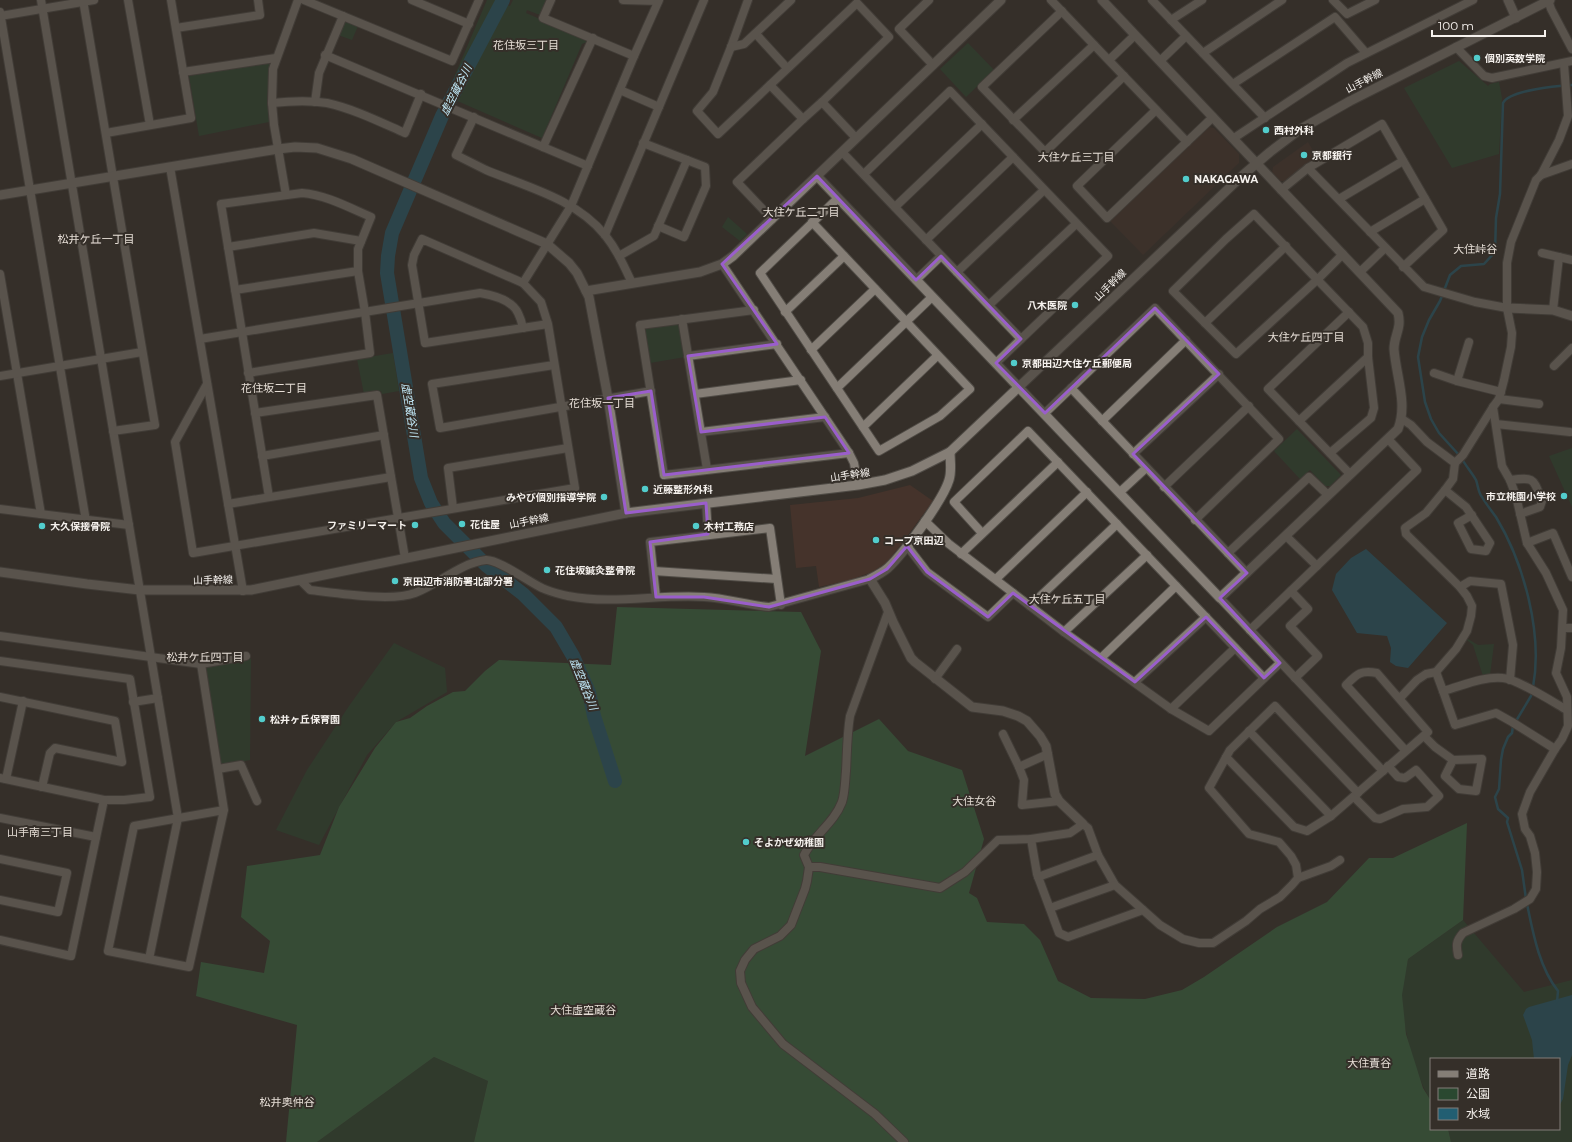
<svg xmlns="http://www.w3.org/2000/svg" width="1572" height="1142" viewBox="0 0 1572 1142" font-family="Montserrat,'Noto Sans JP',sans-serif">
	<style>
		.commercial { fill: #45332b }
		.green { fill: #2a4830 }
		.forest { fill: #396d44 }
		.water { fill: #225e72 }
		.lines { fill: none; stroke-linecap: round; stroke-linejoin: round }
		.stream { stroke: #225e72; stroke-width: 2.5 }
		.river { stroke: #225e72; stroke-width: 14 }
		.minor-casing { stroke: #504c46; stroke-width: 10 }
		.tertiary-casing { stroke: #504c46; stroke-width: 11 }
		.minor { stroke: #857e76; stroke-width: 8 }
		.tertiary { stroke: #857e76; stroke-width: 9 }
		.marked { fill: none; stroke: #9a5ecb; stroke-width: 3; stroke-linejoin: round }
		.poi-dot { fill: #52cdcc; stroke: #352f29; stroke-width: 1.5 }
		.labels { text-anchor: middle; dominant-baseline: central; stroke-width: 4; stroke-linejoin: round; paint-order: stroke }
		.poi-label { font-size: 10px; font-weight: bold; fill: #f6f2ee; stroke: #352f29; text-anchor: start }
		.street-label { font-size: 10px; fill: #f6f2ee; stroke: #352f29 }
		.neighbourhood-label { font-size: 11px; fill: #e6ded6; stroke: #352f29 }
		.water-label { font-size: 11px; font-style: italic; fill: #c3ebfa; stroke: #352f29 }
	</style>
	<rect width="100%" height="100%" fill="#352f29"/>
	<g class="commercial">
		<path d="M1209 127 1214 128 1239 154V163L1143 255 1110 221Z"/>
		<path d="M1308 142 1318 159 1284 181H1280L1272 173 1273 167Z"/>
		<path d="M910 485 933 501 900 546 886 563 872 572 850 580 819 587 816 566 796 568 790 505 858 498Z"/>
	</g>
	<g class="green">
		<path d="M487 0H496L510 6 513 0H546L540 15 527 10 526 13 586 39 587 42 582 44 542 138 446 96Z"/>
		<path d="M346 21 358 26 352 40 338 35 344 22Z"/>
		<path d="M968 43 994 70 966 97 940 69Z"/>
		<path d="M1459 61 1488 86 1490 84 1499 82 1502 98 1499 154 1452 168 1404 88Z"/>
		<path d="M271 62 272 64 267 98 269 122 199 136 189 76Z"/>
		<path d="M728 217 747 234 740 241 722 227Z"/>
		<path d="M677 323 679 325 685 357 650 363 644 331 647 328Z"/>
		<path d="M393 353 399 391 382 394 381 391 364 394 357 359Z"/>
		<path d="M1297 429 1341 475 1330 486H1325L1310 470 1300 479 1274 451Z"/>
		<path d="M1572 448V507L1549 456Z"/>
		<path d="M1468 639 1478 645 1494 644 1490 675 1483 676 1473 645 1467 640Z"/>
		<path d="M394 643 445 668 447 692 396 722 367 755 319 845 276 830 307 770 349 706Z"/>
		<path d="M249 658 251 659 250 760 224 765 220 762 204 668 206 666Z"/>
		<path d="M1463 920 1524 992 1572 980V1142H1451L1448 1129H1559V1059H1431V1101C1415 1075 1402 1026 1402 995 1402 983 1406 970 1408 959Z"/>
		<path d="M434 1057 488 1081 474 1142H317Z"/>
	</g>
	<path class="forest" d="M617 607 801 612 821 651 805 756 879 719 908 751 962 770 984 839 969 893 977 898 987 922 1024 924 1040 940 1058 981 1091 998 1145 999 1182 990 1204 977 1277 927 1327 902 1369 858H1393L1467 823 1463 920 1408 959 1402 995 1406 1034 1423 1088 1431 1101V1129H1448L1451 1142H474L488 1081 434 1057 317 1142H286L297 1025 196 996 201 962 264 973 270 941 241 917 247 866 320 855 339 807 375 748 396 722 410 718 427 706 453 692 465 691 485 671 499 660 611 665Z"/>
	<g class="water">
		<path d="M1366 549 1447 623 1408 668 1396 666 1390 662 1391 648 1387 636 1357 633 1332 590 1336 574 1351 558Z"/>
		<path d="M1572 995V1055L1568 1065 1563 1099 1559 1106V1059H1534L1532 1040 1523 1015 1526 1009 1529 1007Z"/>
	</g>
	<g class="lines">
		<g class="stream">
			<path d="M1459 455 1439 433 1431 419 1425 402 1418 357 1422 337 1429 320 1440 301 1450 275 1461 266 1484 264 1495 252 1496 218 1500 194 1503 103C1510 90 1557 86 1572 85"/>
			<path d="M1462 459C1466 466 1472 473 1476 480 1478 485 1478 492 1482 497 1486 504 1491 510 1496 517 1524 563 1543 634 1533 687"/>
			<path d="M1526 899 1522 870 1507 822 1508 818 1498 809 1495 797 1499 789 1501 760 1503 749 1508 737 1512 733 1513 726 1531 696 1532 692"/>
			<path d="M1527 904C1533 933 1539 967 1558 991L1557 1002"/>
		</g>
		<path class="river" d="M503 0 442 116 392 233 388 256 387 273 421 478 431 503 444 523 487 566 523 594 556 627 573 656 589 692 594 716 615 781"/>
		<defs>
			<g id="minor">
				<path d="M41 0 178 818 149 959"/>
				<path d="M83 0 155 425 113 431"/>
				<path d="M128 0 150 125"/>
				<path d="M304 0 452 61 479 0"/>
				<path d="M412 0 469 24"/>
				<path d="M551 0 543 18 634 56"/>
				<path d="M623 0 658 1"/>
				<path d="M748 0 731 47 713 92 697 111 718 134 857 3 889 37 822 102"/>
				<path d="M929 0 899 29 933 65"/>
				<path d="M1051 0 1187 142"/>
				<path d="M1152 0 1265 118"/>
				<path d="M1333 0 1347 14 1375 0"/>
				<path d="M1548 0 1551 9 1572 49"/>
				<path d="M1062 11 982 87 1045 152 1124 76"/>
				<path d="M0 12 86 521"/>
				<path d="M0 16 94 0"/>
				<path d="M1171 20 1202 0"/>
				<path d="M176 28 260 15 258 0"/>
				<path d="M756 34 787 68"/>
				<path d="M731 47 744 44 791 0"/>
				<path d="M1456 47 1484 76 1492 78 1572 61"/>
				<path d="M1203 53 1282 0"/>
				<path d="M325 55 588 166"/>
				<path d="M1109 60 1135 35"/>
				<path d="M1160 61 1186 36"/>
				<path d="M183 72 276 58"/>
				<path d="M1233 84 1335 17 1366 53"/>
				<path d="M770 85 803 119 822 102 856 138"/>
				<path d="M620 90 659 107"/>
				<path d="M315 102 319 73 343 16"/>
				<path d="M272 103C290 101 309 100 327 103 354 109 380 122 405 133L421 94"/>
				<path d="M1156 110 1077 186 1107 218 1213 117"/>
				<path d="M474 117 456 155C466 160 476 165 486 170 527 187 576 199 605 235 617 250 624 266 632 283"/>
				<path d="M1013 120 1094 45"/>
				<path d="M106 133 191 118 171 0"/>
				<path d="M1234 138 1347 63 1473 0"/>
				<path d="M643 143 705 167 706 186 684 237 658 226"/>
				<path d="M543 147 593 38"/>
				<path d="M842 152 1021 339"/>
				<path d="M170 167 243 591"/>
				<path d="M1308 168 1424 287 1475 302 1507 308"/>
				<path d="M864 174 950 91 1108 256 996 363"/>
				<path d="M1541 175 1572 164"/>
				<path d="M1281 190 1308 168 1382 124 1443 230 1403 267"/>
				<path d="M286 195 274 125 272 103 273 69 298 0"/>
				<path d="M1339 199 1403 161"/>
				<path d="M895 207 982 124"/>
				<path d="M772 219 737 182 803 119"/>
				<path d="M812 222 970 389 940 416 879 451 760 273C786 248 812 223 838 198"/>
				<path d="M1370 232 1425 199"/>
				<path d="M605 235 704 0"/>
				<path d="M926 240 1013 157"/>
				<path d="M228 247 314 233 361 241"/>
				<path d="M1542 253 1572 260"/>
				<path d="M619 256 654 236 687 160"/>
				<path d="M722 264 849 453 854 463 858 485"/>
				<path d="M957 272 1044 190"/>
				<path d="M1360 272 1385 248"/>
				<path d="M0 274 41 514"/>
				<path d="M916 280 941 256"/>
				<path d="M523 283 571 206 634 56 659 0"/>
				<path d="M235 290 358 271"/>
				<path d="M989 305 1076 224"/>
				<path d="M754 310 640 325 664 475 849 453"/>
				<path d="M1553 310 1559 257"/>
				<path d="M785 312 844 256"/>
				<path d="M1349 312 1268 389 1350 474"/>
				<path d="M682 319 707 469"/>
				<path d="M1205 323 1286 246"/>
				<path d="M200 339 480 293C492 295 512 300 518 313 520 317 522 323 523 328"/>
				<path d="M811 350 875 289"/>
				<path d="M688 356 777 344"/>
				<path d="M554 365 432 384 440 428 651 391"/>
				<path d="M1554 366 1572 348"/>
				<path d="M248 373 370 353 365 312 358 271V249L371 217C348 207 326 195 302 193L221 204 269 497"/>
				<path d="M1434 373 1457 381 1501 392"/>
				<path d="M0 376 142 352"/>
				<path d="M1457 381 1469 342"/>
				<path d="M207 384 175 442 193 553 575 488 548 324 541 302 523 283 422 239 414 255 412 265 425 343 548 324"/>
				<path d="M837 388 932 297"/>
				<path d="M1071 388 1247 573"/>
				<path d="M695 394 801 380"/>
				<path d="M1499 399 1539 404"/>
				<path d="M255 413 377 395 405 558"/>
				<path d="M1045 413 1155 308 1279 439 1195 520"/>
				<path d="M1102 421 1186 340"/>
				<path d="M1299 421 1368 357"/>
				<path d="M1496 424 1570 432"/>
				<path d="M863 427 937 356"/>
				<path d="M701 432 825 417"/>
				<path d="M1330 453 1371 418 1374 408 1368 357V343L1363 327 1254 214 1226 239 1173 291 1236 354 1318 279 1343 254"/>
				<path d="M1133 454 1219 374"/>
				<path d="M262 456 384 435"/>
				<path d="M1455 463 1463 455 1493 407"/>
				<path d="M1510 480C1535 477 1533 478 1542 501L1540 507 1520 514"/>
				<path d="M1164 487 1249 406"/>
				<path d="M1445 490 1466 507 1490 543 1486 551 1471 549 1458 523 1472 515"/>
				<path d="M1120 492 1146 468"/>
				<path d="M706 503 708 534"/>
				<path d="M228 504 391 477"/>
				<path d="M453 508 448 468 568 448"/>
				<path d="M0 509 129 525"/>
				<path d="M925 521 949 544 1064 632 1171 709 1209 731 1280 663"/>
				<path d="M982 533 954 502 1028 431 1264 678"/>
				<path d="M1286 536 1317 566"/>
				<path d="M1527 543 1553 533 1572 577"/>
				<path d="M907 546 927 572 988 617 1013 593"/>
				<path d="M1228 553 1309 477 1328 495"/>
				<path d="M961 554 1058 462"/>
				<path d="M654 571 777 579"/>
				<path d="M996 579 1087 492"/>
				<path d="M300 580 310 590C336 593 392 602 415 593 439 584 460 563 486 560 498 559 529 582 542 588 550 592 560 594 568 596 613 605 659 594 704 597 726 598 747 605 769 607L870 579"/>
				<path d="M1460 587 1470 581 1501 584 1513 645 1510 680"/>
				<path d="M1291 591 1308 609 1290 626 1318 656 1295 678"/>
				<path d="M656 597 650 542 770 528 781 605"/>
				<path d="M1220 598 1383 771"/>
				<path d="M1030 606 1117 524"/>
				<path d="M888 612 850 716C847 734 847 753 846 771 845 781 845 793 842 802 834 823 814 835 804 855L809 867 807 881 805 889 791 925 780 936 754 949 745 960 740 971 741 983 752 1007 783 1044 875 1114 904 1142"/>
				<path d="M1563 628H1572"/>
				<path d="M1250 630 1417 470 1388 439"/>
				<path d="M1064 632 1147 555"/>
				<path d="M0 636 201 664 246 656"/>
				<path d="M1101 658 1176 586"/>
				<path d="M0 661 130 679 150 797 124 800H104L0 778"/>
				<path d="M201 664 224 810 189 967 108 951 134 826 224 810"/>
				<path d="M1436 672 1443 691C1462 686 1483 676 1503 678 1517 679 1553 702 1567 710"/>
				<path d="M935 679 957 649"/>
				<path d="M1135 682 1206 617"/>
				<path d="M1443 691 1455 725 1496 713 1512 722 1555 749"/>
				<path d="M0 697 115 721 122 762 55 748 50 753 42 787"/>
				<path d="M1400 698 1417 680 1426 674 1436 672 1456 649 1467 631 1471 616 1472 606 1467 596 1460 587 1406 534 1405 528 1426 513 1445 490 1453 479 1455 463 1427 442 1411 425 1402 419"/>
				<path d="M133 702 158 698"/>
				<path d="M1171 709 1235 648"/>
				<path d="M1249 731 1331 816"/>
				<path d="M1003 734 1019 767 1024 780 1022 805 1059 801"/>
				<path d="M1424 736 1435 747 1453 760 1482 759 1476 791 1459 789 1445 776 1453 760"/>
				<path d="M1226 757 1294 827 1307 831 1331 816 1428 732 1377 673C1360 670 1357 674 1346 685L1406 751"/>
				<path d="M1019 767 1048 754"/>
				<path d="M218 769 241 765 257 801"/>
				<path d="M6 779 23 701"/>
				<path d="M1354 797 1375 818 1380 819 1403 809 1427 807 1439 796 1416 770 1405 778 1398 777 1388 766"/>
				<path d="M0 818 96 837"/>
				<path d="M1031 839 1037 874 1059 933 1068 937 1143 910"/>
				<path d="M0 859 67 873 58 912 0 900"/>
				<path d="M809 867H820L940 888 965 872 998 840 1031 839 1070 833 1083 824 1088 828 1098 855 1115 885 1160 925 1183 939 1199 943H1213L1246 921 1260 909 1280 897 1292 885 1298 878 1296 865 1291 856 1279 842 1249 834 1209 788 1230 750 1275 706 1358 793"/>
				<path d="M1038 877 1098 855"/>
				<path d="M1298 878 1331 866 1340 860"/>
				<path d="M1050 908 1115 885"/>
				<path d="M0 940 71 956 104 800"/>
				<path d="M1458 955C1456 945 1456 941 1463 933L1514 909 1530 899 1536 889 1537 872 1535 853 1530 836 1525 829 1522 814 1530 792 1555 749 1562 739 1568 726 1567 697 1556 673 1561 648 1563 610 1546 573 1527 543 1516 496 1510 480 1502 466 1493 407 1499 399 1504 380 1511 347 1512 333 1507 308V263L1511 242 1536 180 1541 175 1559 140 1568 116 1564 64"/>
			</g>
			<g id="tertiary">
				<path d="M1508 0 1516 18"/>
				<path d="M817 176 1220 598 1398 429C1408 404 1396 376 1394 349 1394 335 1402 329 1398 313L1102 0"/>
				<path d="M0 195 278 149 295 147 317 148 352 159 547 244 569 263 577 273 589 297 608 398 626 513"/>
				<path d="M586 291 700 272 722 264 733 256 1001 0"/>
				<path d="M1507 308 1553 310 1572 316"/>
				<path d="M950 452C950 462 952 471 949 480 943 500 904 553 888 568 882 573 876 576 870 579L885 603 893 622 911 658 915 662 972 707 1003 711 1018 716 1027 721 1040 736 1046 746 1055 794 1059 801 1083 824"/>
				<path d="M0 572 87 584 140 590H251L626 513 858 485 885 480 912 471 950 452 1243 175 1270 152 1299 130 1350 101 1550 0"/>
			</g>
		</defs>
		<use href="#minor" class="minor-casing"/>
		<use href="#tertiary" class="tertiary-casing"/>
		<use href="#minor" class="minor"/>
		<use href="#tertiary" class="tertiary"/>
	</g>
	<path d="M0 0H1572V1142H0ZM817 176 916 280 941 256 1021 339 996 363 1045 413 1155 308 1219 374 1133 454 1247 573 1220 598 1280 663 1264 678 1206 617 1135 682 1013 593 988 617 927 572 907 546 887 569 870 579 769 607 704 597H656L650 542 708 534 706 503 626 513 608 398 651 391 664 475 849 453 825 417 701 432 688 356 777 344 722 264Z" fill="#352f29" fill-opacity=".55" fill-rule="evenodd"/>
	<path class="marked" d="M817 176 916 280 941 256 1021 339 996 363 1045 413 1155 308 1219 374 1133 454 1247 573 1220 598 1280 663 1264 678 1206 617 1135 682 1013 593 988 617 927 572 907 546 887 569 870 579 769 607 704 597H656L650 542 708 534 706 503 626 513 608 398 651 391 664 475 849 453 825 417 701 432 688 356 777 344 722 264Z"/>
	<g class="poi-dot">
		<circle cx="1477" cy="58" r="4"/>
		<circle cx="1266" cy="130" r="4"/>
		<circle cx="1304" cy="155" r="4"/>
		<circle cx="1186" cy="179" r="4"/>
		<circle cx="1075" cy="305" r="4"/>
		<circle cx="1014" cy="363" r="4"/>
		<circle cx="645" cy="489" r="4"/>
		<circle cx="1564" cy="496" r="4"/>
		<circle cx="604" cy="497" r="4"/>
		<circle cx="462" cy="524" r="4"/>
		<circle cx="415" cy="525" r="4"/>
		<circle cx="42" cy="526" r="4"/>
		<circle cx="696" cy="526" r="4"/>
		<circle cx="876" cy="540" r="4"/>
		<circle cx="547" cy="570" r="4"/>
		<circle cx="395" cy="581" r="4"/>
		<circle cx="262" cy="719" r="4"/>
		<circle cx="746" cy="842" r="4"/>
	</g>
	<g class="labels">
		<g class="poi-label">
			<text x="1485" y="58">個別英数学院</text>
			<text x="1274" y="130">西村外科</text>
			<text x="1312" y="155">京都銀行</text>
			<text x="1194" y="179">NAKAGAWA</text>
			<text x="1067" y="305" text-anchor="end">八木医院</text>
			<text x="1022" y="363">京都田辺大住ケ丘郵便局</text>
			<text x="653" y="489">近藤整形外科</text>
			<text x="1556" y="496" text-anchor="end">市立桃園小学校</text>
			<text x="596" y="497" text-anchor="end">みやび個別指導学院</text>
			<text x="470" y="524">花住屋</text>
			<text x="407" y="525" text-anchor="end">ファミリーマート</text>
			<text x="50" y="526">大久保接骨院</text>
			<text x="704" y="526">木村工務店</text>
			<text x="884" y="540">コープ京田辺</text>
			<text x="555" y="570">花住坂鍼灸整骨院</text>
			<text x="403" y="581">京田辺市消防署北部分署</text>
			<text x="270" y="719">松井ヶ丘保育園</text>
			<text x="754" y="842">そよかぜ幼稚園</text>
		</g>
		<g class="street-label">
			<text transform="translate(1364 81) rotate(-27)">山手幹線</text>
			<text transform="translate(1110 285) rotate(-44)">山手幹線</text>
			<text transform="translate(850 475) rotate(-8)">山手幹線</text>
			<text transform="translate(529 521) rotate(-11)">山手幹線</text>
			<text transform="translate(213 580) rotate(-1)">山手幹線</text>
		</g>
		<g class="neighbourhood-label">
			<text x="526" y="45">花住坂三丁目</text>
			<text x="1076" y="157">大住ケ丘三丁目</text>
			<text x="801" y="212">大住ケ丘二丁目</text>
			<text x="96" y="239">松井ケ丘一丁目</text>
			<text x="1475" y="249">大住峠谷</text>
			<text x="1306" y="337">大住ケ丘四丁目</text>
			<text x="274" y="388">花住坂二丁目</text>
			<text x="602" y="403">花住坂一丁目</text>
			<text x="1067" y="599">大住ケ丘五丁目</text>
			<text x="205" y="657">松井ケ丘四丁目</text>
			<text x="974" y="801">大住女谷</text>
			<text x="40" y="832">山手南三丁目</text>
			<text x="583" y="1010">大住虚空蔵谷</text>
			<text x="1369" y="1063">大住責谷</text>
			<text x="287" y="1102">松井奥仲谷</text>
		</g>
		<g class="water-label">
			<text transform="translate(456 90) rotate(-63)">虚空蔵谷川</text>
			<text transform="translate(410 410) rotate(81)">虚空蔵谷川</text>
			<text transform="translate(584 684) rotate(68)">虚空蔵谷川</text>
		</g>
	</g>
	<rect x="1430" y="1058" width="130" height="72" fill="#352f29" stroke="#827d78"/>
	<rect x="1438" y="1071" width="20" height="6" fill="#857e76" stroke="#827d78"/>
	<text x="1466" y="1078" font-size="12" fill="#f6f2ee">道路</text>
	<rect x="1438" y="1088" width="20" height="12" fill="#2a4830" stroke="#827d78"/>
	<text x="1466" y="1098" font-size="12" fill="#f6f2ee">公園</text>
	<rect x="1438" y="1108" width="20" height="12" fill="#225e72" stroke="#827d78"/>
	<text x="1466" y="1118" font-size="12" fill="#f6f2ee">水域</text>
	<path d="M1432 30v6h113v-6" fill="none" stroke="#f6f2ee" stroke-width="2"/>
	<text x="1438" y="30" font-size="12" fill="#f6f2ee" stroke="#352f29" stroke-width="3" paint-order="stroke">100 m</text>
</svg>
